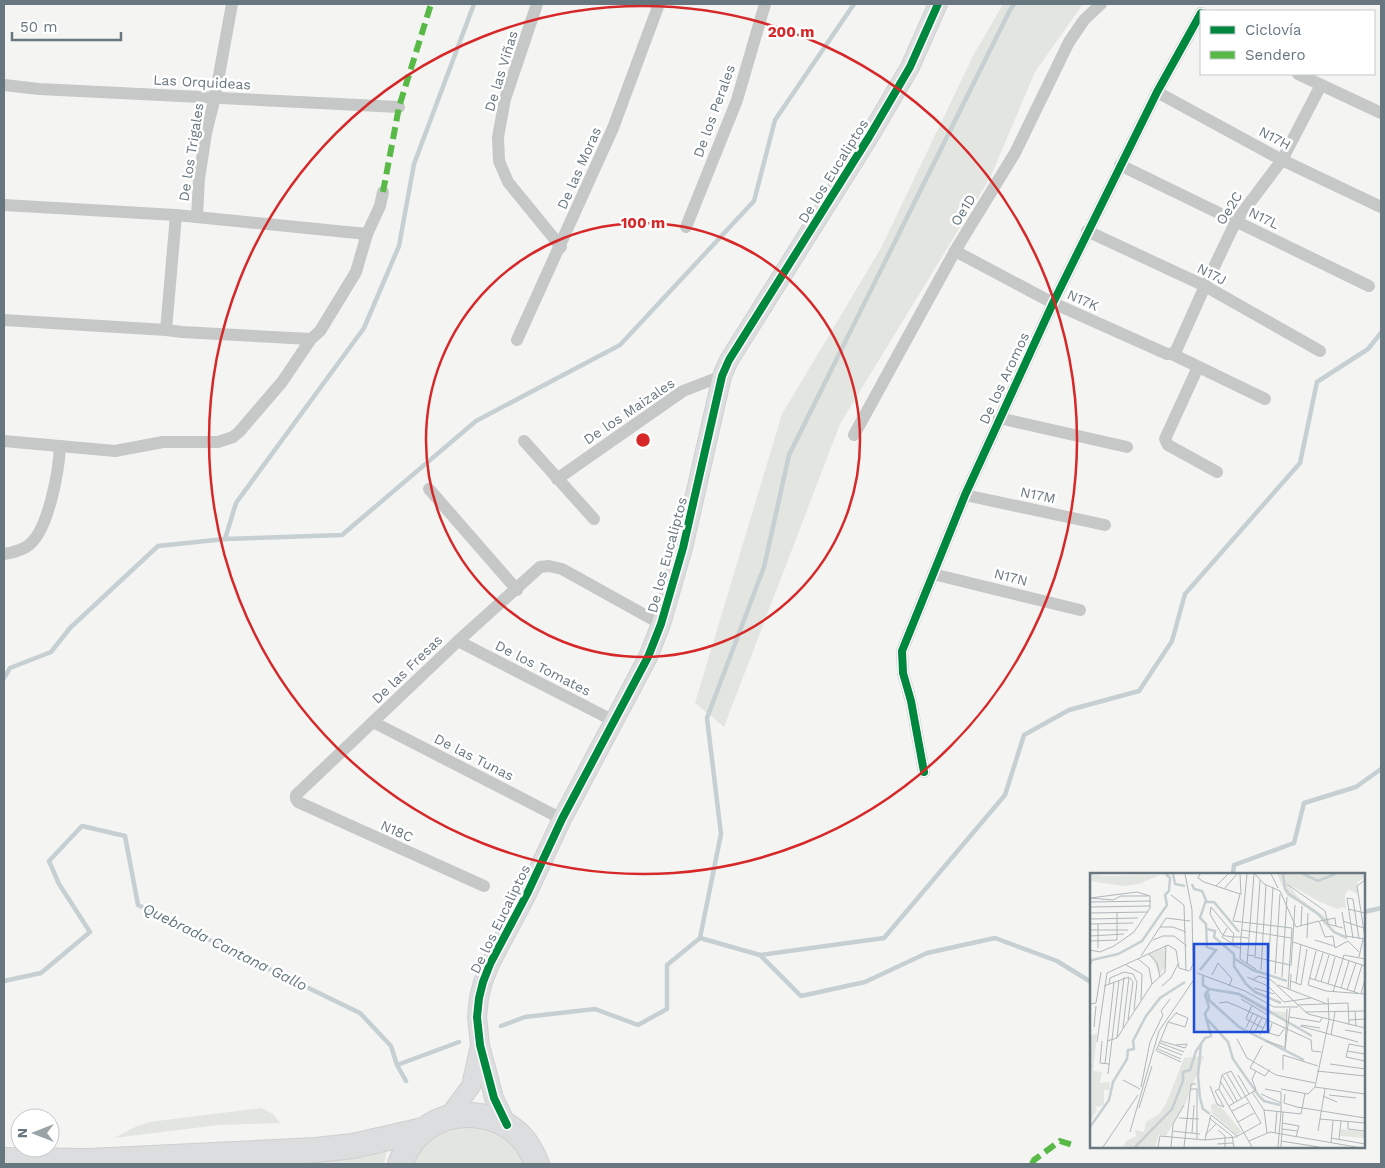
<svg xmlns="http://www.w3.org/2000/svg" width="1385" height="1168" viewBox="0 0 1385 1168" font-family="'Work Sans',sans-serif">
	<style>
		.green { fill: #e3e5e1 }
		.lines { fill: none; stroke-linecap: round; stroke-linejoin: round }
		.stream { stroke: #c6cfd1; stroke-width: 4.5 }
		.secondary-casing { stroke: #d0d0d0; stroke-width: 20 }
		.highway-casing { stroke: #cfcfcf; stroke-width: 26 }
		.street { stroke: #c6c8c8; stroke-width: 12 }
		.secondary { stroke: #dcddde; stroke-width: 18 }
		.highway { stroke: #dcddde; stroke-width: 24 }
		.quiet { stroke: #58b947; stroke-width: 6; stroke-dasharray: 12 6; stroke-linecap: butt }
		.cycleway-casing { stroke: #fff; stroke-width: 11 }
		.cycleway { stroke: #00873e; stroke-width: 8 }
		.ring { fill: none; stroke: #d62828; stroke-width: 2.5 }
		.labels { text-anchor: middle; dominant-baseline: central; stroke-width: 5; stroke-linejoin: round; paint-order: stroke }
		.street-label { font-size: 14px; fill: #68777f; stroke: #fff }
		.water-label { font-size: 15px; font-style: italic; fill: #63777c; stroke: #fff }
		.inset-river { fill: none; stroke: #c6cfd1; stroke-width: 2.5 }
		.inset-road { fill: none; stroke: #afb7ba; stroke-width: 1 }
		.view { fill: #1d4ed8; fill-opacity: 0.15; stroke: #1d4ed8; stroke-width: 2.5 }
		.inset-edge { fill: none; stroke: #68777f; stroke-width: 2.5 }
		.centre { fill: #d62828; stroke: #fff; stroke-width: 2.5 }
		.ring-label { font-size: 15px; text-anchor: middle; font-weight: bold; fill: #d62828; stroke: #fff; stroke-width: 5; stroke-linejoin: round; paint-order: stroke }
	</style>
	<rect width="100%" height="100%" fill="#f4f4f3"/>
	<g class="green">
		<path d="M1003 4H1083L1035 72 990 178 840 424 724 727 695 703 782 414 881 248 973 56Z"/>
		<path d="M261 1108 273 1114 280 1123 218 1125 114 1138 137 1126 149 1122Z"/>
		<path d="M446 1123 507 1132 531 1164H406Z"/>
		<path d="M390 1137 384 1164H222Z"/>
	</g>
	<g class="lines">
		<g class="stream">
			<path d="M225 539 236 503 364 328 399 246 414 164 474 4"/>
			<path d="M4 678 10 668 51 652 70 628 158 546 225 539 342 535 476 421 620 345 754 201 775 120 854 4"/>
			<path d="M1233 874 1234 865 1294 843 1304 803 1356 787 1381 769"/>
			<path d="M1364 912 1381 908"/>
			<path d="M700 938 721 834 707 718 764 567 789 455 1010 10 1014 4"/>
			<path d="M760 955 884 938 1005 795 1024 735 1069 710 1139 691 1172 641 1185 594 1300 463 1317 382 1368 349 1381 333"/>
			<path d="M4 981 41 973 90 932 59 884 49 861 82 826 125 836 138 905 360 1013 391 1046 397 1065 406 1081"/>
			<path d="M501 1026 525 1017 595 1009 638 1025 667 1009V965L700 938 760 955 801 996 865 982 927 953 995 938 1057 961 1091 982"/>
			<path d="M397 1065 459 1042"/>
		</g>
		<defs>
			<g id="secondary">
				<path d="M448 1117 471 1086 479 1050"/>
				<path d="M507 1125 494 1098 480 1045 477 1017 479 998 483 982 490 964 527 894 562 819 648 657 661 624 683 548 722 376 729 360 869 137 910 67 938 4"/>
			</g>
			<g id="highway">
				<path d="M4 1160 89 1161 316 1150 353 1146 423 1130"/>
				<path d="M400 1164C405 1151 412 1139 424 1130 452 1107 498 1111 522 1138 529 1146 533 1154 537 1164"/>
			</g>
		</defs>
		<use href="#secondary" class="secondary-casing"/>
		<use href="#highway" class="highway-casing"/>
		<g class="street">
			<path d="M537 4 505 99 498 137 499 161 508 182 561 247"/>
			<path d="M1298 74 1381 113"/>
			<path d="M4 85 39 89 399 107"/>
			<path d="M1157 92 1282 160 1381 207"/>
			<path d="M1120 165 1369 286"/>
			<path d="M4 205 176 215 166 330"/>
			<path d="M176 215 367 234"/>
			<path d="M197 217 199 179 206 133 215 97 232 4"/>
			<path d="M686 227 737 100 765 4"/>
			<path d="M1087 231 1205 286 1320 351"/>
			<path d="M955 251 1053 303 1167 354 1175 353 1205 286 1236 221 1282 160 1321 85"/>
			<path d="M4 320 166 330 182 332 311 339"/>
			<path d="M517 340 613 128 659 4"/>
			<path d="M1172 354 1265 399"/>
			<path d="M1198 367 1165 439 1168 445 1217 472"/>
			<path d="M999 418 1127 447"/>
			<path d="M854 435 955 251 1015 153 1069 42 1084 20 1101 4"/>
			<path d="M4 441 115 451 163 442H218L233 437 239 432 282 382 311 339 320 331 356 272 367 234 380 206 383 192"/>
			<path d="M524 441 594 519"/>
			<path d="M557 479 683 391 722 376"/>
			<path d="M429 489 517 590"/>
			<path d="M965 495 1105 525"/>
			<path d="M4 554C11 553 19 551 26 547 48 535 59 470 60 446"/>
			<path d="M933 574 1080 610"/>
			<path d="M458 641 614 721"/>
			<path d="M373 722 562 819"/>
			<path d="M924 772 911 701 903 673 902 651 965 495 1053 303 1157 92 1201 13"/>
			<path d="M484 886 298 802 296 799V795L458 641 540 567 549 566 562 569 661 624"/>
		</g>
		<use href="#secondary" class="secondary"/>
		<use href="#highway" class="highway"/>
		<g class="quiet">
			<path d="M383 192 399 107 431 4"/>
			<path d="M1032 1164 1034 1160 1060 1141 1076 1146"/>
		</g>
		<defs>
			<g id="cycleway">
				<path d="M924 772 911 701 903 673 902 651 965 495 1053 303 1157 92 1201 13"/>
				<path d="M507 1125 494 1098 480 1045 477 1017 479 998 483 982 490 964 527 894 562 819 648 657 661 624 683 548 722 376 729 360 869 137 910 67 938 4"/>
			</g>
		</defs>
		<use href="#cycleway" class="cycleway-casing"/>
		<use href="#cycleway" class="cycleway"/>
	</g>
	<g class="ring">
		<circle cx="643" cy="440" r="217"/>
		<circle cx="643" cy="440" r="434"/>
	</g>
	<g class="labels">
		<g class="street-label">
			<text transform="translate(501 71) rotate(-73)">De las Viñas</text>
			<text transform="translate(202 82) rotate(3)">Las Orquideas</text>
			<text transform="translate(714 111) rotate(-70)">De los Perales</text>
			<text transform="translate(1275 138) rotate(28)">N17H</text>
			<text transform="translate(191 152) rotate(-81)">De los Trigales</text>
			<text transform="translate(579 168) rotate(-66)">De las Moras</text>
			<text transform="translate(833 171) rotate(-58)">De los Eucaliptos</text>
			<text transform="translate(1229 208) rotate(-58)">Oe2C</text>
			<text transform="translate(963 210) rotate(-58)">Oe1D</text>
			<text transform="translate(1264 218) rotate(26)">N17L</text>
			<text transform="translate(1212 274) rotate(27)">N17J</text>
			<text transform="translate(1083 300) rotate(24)">N17K</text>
			<text transform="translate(1004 378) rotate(-65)">De los Aromos</text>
			<text transform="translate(629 411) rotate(-34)">De los Maizales</text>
			<text transform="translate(1038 495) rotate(12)">N17M</text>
			<text transform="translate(667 555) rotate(-75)">De los Eucaliptos</text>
			<text transform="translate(1011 577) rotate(14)">N17N</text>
			<text transform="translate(543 668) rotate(27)">De los Tomates</text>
			<text transform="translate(407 669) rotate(-44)">De las Fresas</text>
			<text transform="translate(474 757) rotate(27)">De las Tunas</text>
			<text transform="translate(397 831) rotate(24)">N18C</text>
			<text transform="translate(500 919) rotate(-64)">De los Eucaliptos</text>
		</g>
		<g class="water-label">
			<text transform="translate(225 947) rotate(26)">Quebrada Cantana Gallo</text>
		</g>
	</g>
	<g transform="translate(1090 873)">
		<rect width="275" height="275" fill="#f4f4f3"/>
		<path d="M0 1 13 3 70 2 49 11 33 13 0 8ZM187 1H275V5L267 9V21L259 16 255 21 256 38 254 34 248 36 230 29 197 10 209 25 240 47V50L236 49 238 52H234L232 46 214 31 197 23ZM76 74 75 94 70 101 60 81ZM134 115 152 121 183 138 196 139 195 149ZM7 161 3 198 12 199 10 210 19 209 20 217H14V232L5 234 7 237 0 249V162ZM114 183 96 229 76 263 69 262 65 274H34L36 268 46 263 45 257 54 259 56 249 69 241 76 231 94 185ZM125 230 133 236 152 259 147 262 122 241 121 232ZM251 256 275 259V265L250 263Z" fill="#e3e5e1"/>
		<path class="inset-river" d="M83 1 85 11 95 13M193 1 195 16 199 21 228 41 244 59 257 65M213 1 228 8 245 1M102 11 104 16 112 18 116 27 110 45 116 51 117 74 126 77 110 97M115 29H124L149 59M117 56 125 58 124 64 144 81V93L156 111 165 119 191 130M145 86 163 97 197 108M0 91 2 87 28 81 52 68 77 32 75 22 79 18 80 5 76 1M119 116 149 121 222 163M118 120 119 127 149 154 214 187M117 146 138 169 143 186 169 223 174 228 190 232M111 171 108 203 110 225 113 236 120 241M0 254 19 227 23 209 37 186 38 177 44 176 43 168 56 143 70 125 95 109M45 274 82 236 93 208V199L100 197 106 178 115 165 121 163 115 141 119 134 115 122 119 116 113 112V103"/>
		<path class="inset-road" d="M95 1 102 37 103 91 100 98M110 1 108 5 114 9 150 21 143 48 202 55M150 1 151 22M157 1 151 64 158 65M165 1 174 11 190 18 206 54 229 48 235 64 243 63 245 75 258 68 269 79M181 1 188 15M275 7 267 13 275 65M197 11 235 38 238 51 253 55M126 13 138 1M134 16 147 1M81 22 94 32M0 25 47 19 60 23M0 25 23 27 31 23H58M0 29 61 28M94 32 96 97M0 34 60 33M258 36 275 40M252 39 256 63 275 66M0 40 58 39M0 46 48 45M230 48 245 45 246 53M253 48 274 55M0 51 43 50M211 53 212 33M70 54H83L96 59M137 55 132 64 143 71M0 57H38M152 57 201 65M0 63 34 61M217 65 218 40M263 65 257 25 263 26 269 66M63 67 73 63H84L97 73M225 67 244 73M0 68 27 67V40M203 69 275 93M8 75V51M150 75 143 73V64L144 61 143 60 121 34 120 41 131 60 135 63H136L143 64H151L150 86 166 96M0 77 10 79 24 73 44 59 60 35V23M226 78 218 112 236 118 275 121M59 81 67 90 70 104M157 82 165 83 170 7M51 83 76 45 100 48M164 84 200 92M269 84 273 66M48 86 59 95 62 111M157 91 164 1M36 92 52 101 51 127M201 93 205 32M171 97 176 12M178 99 183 14M107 100 155 118 184 134H208M185 101 190 21M122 102 128 90 142 106 139 113M157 104 178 113 194 129 221 125M192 104 197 24M219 105 268 120M162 107 169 103 181 107 218 141 275 155M225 107 233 80M201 108 211 112 217 76M231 109 239 82M206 110 211 71M19 111 20 105 34 99 43 101 47 109 44 137M238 111 245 84M188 112 237 131M14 113 39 104M72 113 81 105 88 91M164 115 184 121M251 115 259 88M198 116 202 55M200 117 201 101M257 117 266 90M243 119 254 82 275 86M264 119 272 92M271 121 275 106M151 126 178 142M129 130 137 129 147 133 221 167 222 178 231 179M0 131 6 130 11 99M162 132 156 146 173 155M207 132 258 130 259 152M265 138 266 153M215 139 275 138M199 144 230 149 232 145M38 147 43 109 40 105M259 147 275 146M78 149 95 154 98 145 86 140M182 150 179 160 189 163 194 156M211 152 230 155M210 153 268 169M4 154 6 133M33 155 39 104M156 155 163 140M255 157 272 160M160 158 168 142M164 160 172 145M170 162 177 147M241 162 245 139M27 165 34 104M147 166 157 185 186 202 225 210M12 168 10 190 19 191M17 168 27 165 62 111 75 99 76 72M71 168 95 175 97 171 86 172M176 168 194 174M7 169 17 100 78 72 86 77 89 95 99 98M70 170 94 179M69 173 92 182M172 173 160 195 175 203 180 196M275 174 259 171 256 184 275 188M68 176 91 186M195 176 200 135M195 176 197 136M66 178 78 149 87 139M67 178 91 189M257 178 275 181M15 191 24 109M240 191 275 196M193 197V182L228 193M227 198 275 203M18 201 29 107M137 201 151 225M148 202 159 221M133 203 147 228M33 207 50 216M130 208 144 230M120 213 127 231 134 234M51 214 60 169 73 142 71 138 80 126M225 214 239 147 238 125M225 214 275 221M101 216H107V266M129 216 125 218 134 234M175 216 191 219V239M191 216 218 221 225 214M162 219 174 237 211 241 215 220M171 221 191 230M195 221 194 230 207 234 275 245M239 222 266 225M233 223 247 229M139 233 166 217 162 206 166 198M49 235 62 193M174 237 177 260M142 238 158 230M89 245 109 246M119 245 142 263 144 274M230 246 275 250M258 248V256L275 258M148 249 164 240M192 250 209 253 206 264M192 256 207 258M128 257 135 263V274M82 258 110 261M228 258 235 216M40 259 69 158 105 105M102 260 104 232M185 260 187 238M115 262 126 251M241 265 275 271M249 266 251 248M115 267 121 242 147 263M159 268 180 259 266 274M191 268 229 274M241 270 243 247M127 271 143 270M13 274 48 222M68 274 70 263 115 267 146 264 171 250M81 274 83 251 94 232M94 274 101 211H106M162 274 129 216 132 202 141 198 171 250M188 274 191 239M191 274 193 239"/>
		<path class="view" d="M104 71H178V159H104Z"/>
		<rect width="275" height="275" class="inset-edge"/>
	</g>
	<circle cx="643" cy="440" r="8" class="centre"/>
	<g class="ring-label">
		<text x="791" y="37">200 m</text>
		<text x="643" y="228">100 m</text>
	</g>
	<rect width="1385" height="1168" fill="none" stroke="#68777f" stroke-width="10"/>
	<rect x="1200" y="10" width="175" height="65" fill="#ffffff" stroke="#c3c9cc"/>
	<rect x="1210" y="26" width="25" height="8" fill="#00873e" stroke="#c3c9cc"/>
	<text x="1245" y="35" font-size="15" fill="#68777f">Ciclovía</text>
	<rect x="1210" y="51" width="25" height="8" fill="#58b947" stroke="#c3c9cc"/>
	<text x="1245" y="60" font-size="15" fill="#68777f">Sendero</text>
	<g transform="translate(35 1133) rotate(270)"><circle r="24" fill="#ffffff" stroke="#c3c9cc"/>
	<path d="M0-4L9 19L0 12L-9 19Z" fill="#99a3a8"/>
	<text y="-8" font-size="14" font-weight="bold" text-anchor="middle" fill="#68777f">N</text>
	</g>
	<path d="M12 32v8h109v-8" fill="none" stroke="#68777f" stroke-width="2.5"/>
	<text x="20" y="32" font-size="15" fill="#68777f" stroke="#ffffff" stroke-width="4" paint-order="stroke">50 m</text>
</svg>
